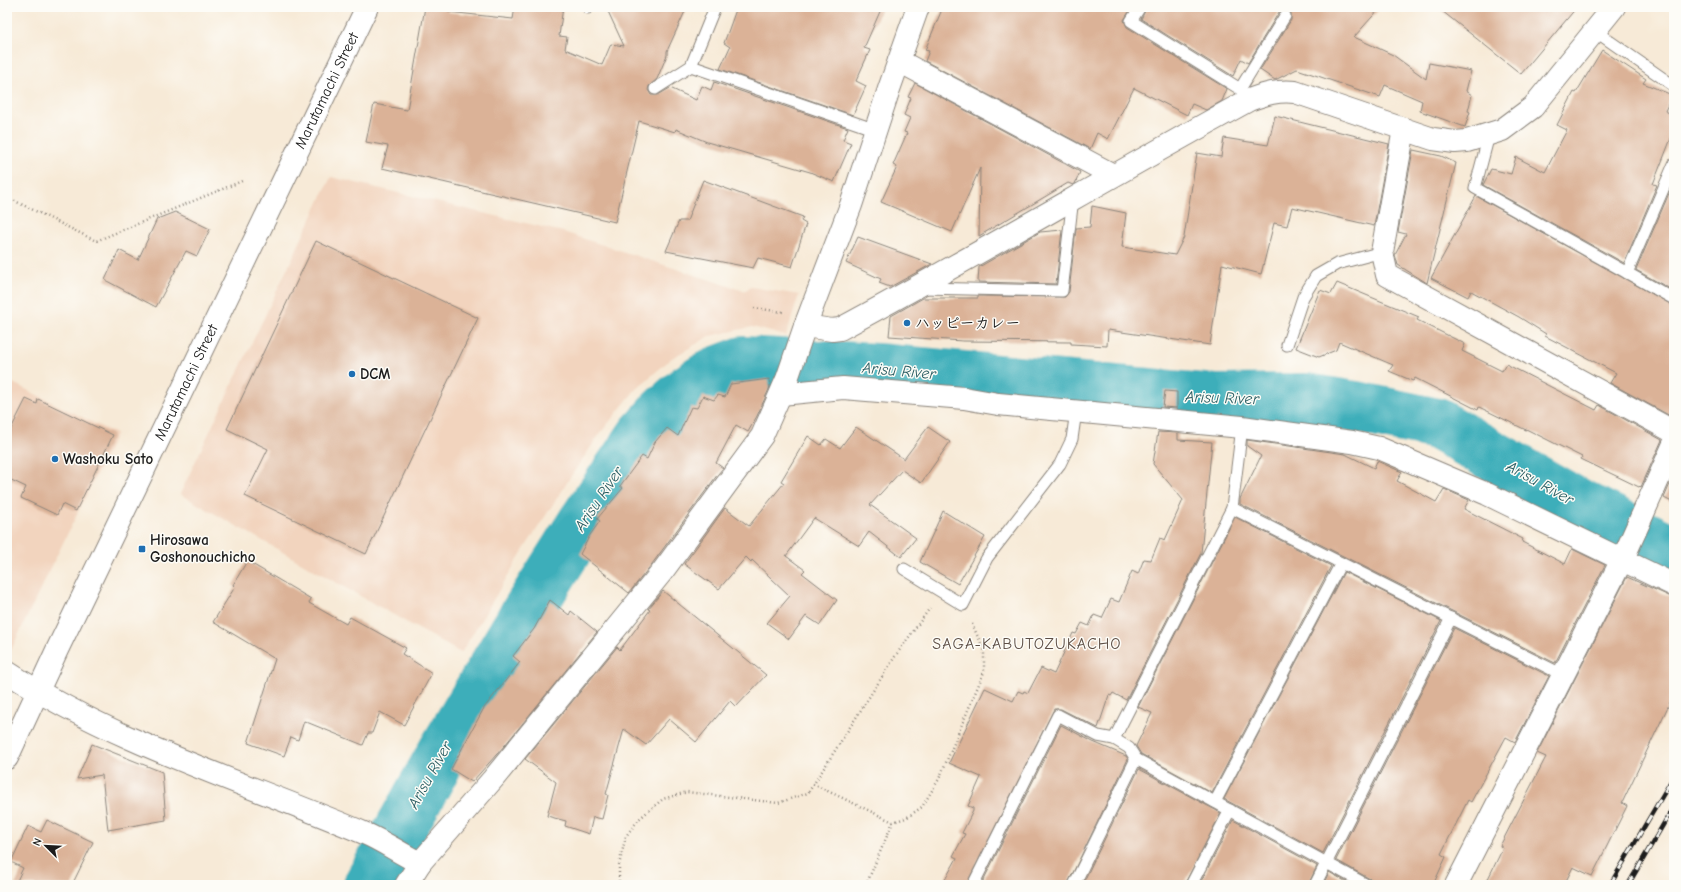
<svg xmlns="http://www.w3.org/2000/svg" width="1681" height="892" viewBox="0 0 1681 892" font-family="'Comic Neue','Klee One',sans-serif">
	<style>
		.built { fill: #f2d4be }
		.lines { fill: none; stroke-linecap: round; stroke-linejoin: round }
		.river { stroke: #3eaeba; stroke-width: 52 }
		.building { fill: #dbb297 }
		.lane-casing { stroke: #8a837a; stroke-width: 13 }
		.street-casing { stroke: #8a837a; stroke-width: 24 }
		.primary-casing { stroke: #8a837a; stroke-width: 24 }
		.path { stroke: #8a837a; stroke-width: 2.5; stroke-dasharray: 1 3; stroke-linecap: butt }
		.lane { stroke: #fff; stroke-width: 11 }
		.street { stroke: #fff; stroke-width: 22 }
		.primary { stroke: #fff; stroke-width: 22 }
		.rail-casing { stroke: #1c1c1c; stroke-width: 4.5 }
		.rail { stroke: #fdfcf7; stroke-width: 3; stroke-dasharray: 9; stroke-linecap: butt }
		.poi-dot { fill: #1f6fb2; stroke: #fdfcf7; stroke-width: 1.5 }
		.labels { text-anchor: middle; dominant-baseline: central; stroke-width: 3; stroke-linejoin: round; paint-order: stroke }
		.street-label { font-size: 15px; fill: #1c1c1c; stroke: #fdfcf7 }
		.poi-label { font-size: 15px; font-weight: bold; fill: #1c1c1c; stroke: #fdfcf7; text-anchor: start }
		.water-label { font-size: 16px; font-style: italic; fill: #2b5e63; stroke: #fdfcf7 }
		.neighbourhood-label { font-size: 16px; letter-spacing: 1px; fill: #5f5047; stroke: #fdfcf7 }
	</style>
	<rect width="100%" height="100%" fill="#fdfcf7"/>
	<filter id="ink" filterUnits="userSpaceOnUse"><feTurbulence type="fractalNoise" baseFrequency=".025" numOctaves="2"/><feDisplacementMap in="SourceGraphic" scale="8" xChannelSelector="R" yChannelSelector="G"/><feConvolveMatrix kernelMatrix="1 2 1 2 8 2 1 2 1" color-interpolation-filters="sRGB"/></filter>
	<filter id="wash" filterUnits="userSpaceOnUse"><feTurbulence type="fractalNoise" baseFrequency=".012" numOctaves="4" result="noise"/><feDisplacementMap in="SourceGraphic" scale="16" xChannelSelector="R" yChannelSelector="G"/><feGaussianBlur stdDeviation="0.9" result="paint"/><feColorMatrix in="noise" values="0 0 0 0 0 0 0 0 0 0 0 0 0 0 0 0 0 1.4 0 .05"/><feComposite in="paint" operator="in"/></filter>
	<g filter="url(#wash)">
		<rect width="100%" height="100%" fill="#f7ead7"/>
		<g class="built">
			<path d="M331 177 563 232 744 291 751 287 799 295 786 336 752 327 710 336 672 358 636 389 602 431 575 470 521 554 461 653 180 494Z"/>
			<path d="M7 380 116 434 8 656 7 655Z"/>
		</g>
		<g class="lines">
			<path class="river" d="M369 885 445 749 520 623 585 520 642 436 665 410 688 390 714 373 743 362 877 369 1215 400 1306 399 1361 408 1437 424 1574 502 1674 551"/>
		</g>
		<g id="blocks">
			<g class="building">
				<path d="M425 7H449L448 12 513 19 515 7H563L559 36 567 37 565 49 602 65 611 44 624 46 606 7H687L667 51V55L657 79 649 86 648 90 651 95H658L670 88 696 100 702 86 711 90 714 82 848 128 843 140 851 143 834 182 810 172 707 142 676 129 675 132 639 121 615 222 382 168 388 146 366 142 374 104 407 110Z"/>
				<path d="M737 7H882L864 48 870 50 856 81 866 86 853 115 720 69 730 47 724 43Z"/>
				<path d="M943 7H1132L1124 20 1127 27 1227 89 1222 101 1206 110 1192 104 1187 115 1134 88 1108 139 1097 133 1090 149 925 61 929 51 925 50Z"/>
				<path d="M1147 7H1381L1354 37 1393 55 1426 79 1429 63 1471 71 1466 91 1472 95 1468 111 1470 112 1465 127 1420 111 1422 101 1385 85 1380 97 1297 69 1275 80 1260 70 1291 20V13L1288 10 1285 9 1279 12 1248 63 1241 59 1233 76 1141 19Z"/>
				<path d="M1437 7H1577L1521 74Z"/>
				<path d="M1602 50 1646 79 1643 83 1672 95 1665 111 1674 115V131L1653 184 1657 185 1624 263 1483 185 1491 169 1511 174 1516 157 1545 172 1567 130 1557 125 1574 92 1576 93Z"/>
				<path d="M915 83 1080 172 1075 184 1073 185 1068 183 979 236 980 168 952 232 881 202 897 167 893 165 907 133 904 132 910 118 904 115 911 98 908 97Z"/>
				<path d="M1275 116 1389 144 1374 226 1292 207 1287 226 1274 223 1261 274 1222 264 1210 345 1108 330 1107 346 1071 344V342L963 341 889 336 891 316 923 298H978V296L1065 297 1069 292 1076 228 1090 227 1092 206 1126 213 1122 247 1175 255 1184 237 1197 153 1221 157 1224 138 1268 145Z"/>
				<path d="M1413 150 1441 156 1456 163 1427 283 1398 265 1395 255 1406 234 1398 232Z"/>
				<path d="M703 180 803 217 801 221 806 224 792 267 758 258 753 268 666 251 679 221H687Z"/>
				<path d="M1670 191 1674 192V291L1636 270Z"/>
				<path d="M1476 196 1674 306V418L1610 383 1616 373 1545 336 1546 334 1519 317 1471 291 1468 297 1431 278Z"/>
				<path d="M175 212 210 229 197 256 186 251 156 307 105 280 119 250 138 260 157 219Z"/>
				<path d="M1062 230 1056 284 978 282 979 267 1040 232Z"/>
				<path d="M858 237 932 264 890 287 879 283 881 279 846 263Z"/>
				<path d="M316 241 478 318 366 554 245 496 268 449 227 429Z"/>
				<path d="M1337 283 1419 317 1417 320 1465 344 1462 351 1502 371 1506 364 1596 410 1599 405 1662 440 1641 487 1640 486 1639 487 1581 459 1582 457 1526 429V430L1479 407 1478 410 1415 378 1413 381 1389 371 1393 365 1339 342 1336 350 1319 357 1296 348 1320 290 1331 294Z"/>
				<path d="M769 379 770 387 757 416 748 432 736 425 716 463 723 468 718 474 652 564 629 593 580 554 590 535 600 521 597 519 623 488 620 486 642 456 647 459 655 442 667 428 678 436 691 407 697 408 703 396 714 400 718 395 725 397 731 384Z"/>
				<path d="M1165 391 1177 392V408L1163 407Z"/>
				<path d="M26 399 37 404 38 399 113 435 76 511 62 504 57 515 21 498 26 487 7 478V437Z"/>
				<path d="M856 427 904 459 928 427 950 442 921 483 902 470 870 505 916 538 901 557 869 532 859 546 814 518 786 556 805 570 802 573 837 600 820 625 806 616 789 639 767 623 790 596 752 560 751 562 746 557 719 589 684 564 725 508 749 526 784 483 781 481 808 436 821 445 826 439 840 448Z"/>
				<path d="M1158 432 1178 433V440L1212 442 1201 553 1126 700 1113 693 1111 696 1109 695 1098 728 1061 709H1054L966 885H942L957 858 953 856 965 834 962 833 973 811V808L968 806 981 777 949 763 985 688 1013 701 1018 691 1023 693 1024 691 1028 693 1041 668 1054 674 1073 633 1076 634 1082 623 1089 626 1094 615 1102 618 1111 599 1119 602 1132 571 1138 574 1144 559 1151 560 1160 538 1165 540 1183 500 1153 464Z"/>
				<path d="M1247 440 1345 454 1374 468 1377 461 1402 472 1397 481 1436 502 1444 489 1469 500 1464 509 1523 539 1522 542 1565 564 1572 549 1605 565 1555 663 1240 504V499L1261 456 1247 446Z"/>
				<path d="M1674 475V503L1664 498Z"/>
				<path d="M943 511 985 537 958 584 920 562Z"/>
				<path d="M1235 517 1331 566 1212 793 1141 754 1136 746 1152 713 1138 707Z"/>
				<path d="M247 561 311 599 309 603 346 624 350 617 406 648 402 654 432 673 404 725 380 712 372 733H368L363 745 304 721 298 740 291 737 284 756 248 743 275 659 213 622 235 587 233 585Z"/>
				<path d="M1344 572 1441 621 1323 853 1224 799Z"/>
				<path d="M1627 577 1669 596 1674 597V694L1622 803 1627 806 1592 876 1573 867 1564 885H1485L1503 848 1500 846 1546 757 1537 753Z"/>
				<path d="M663 591 766 675 736 707 730 701 696 742 669 719 646 745 624 729 606 794 608 795 602 819 593 817 589 834 565 826 566 821 547 816 556 782 525 759 617 647 620 650 650 610 648 609Z"/>
				<path d="M550 600 569 615 571 611 597 632 505 745 472 782 451 769 484 708 520 662 513 656 534 629Z"/>
				<path d="M1454 628 1549 676 1515 742 1506 737 1471 802 1468 800 1441 854 1446 857 1433 885H1374L1370 879 1336 860Z"/>
				<path d="M1061 725 1093 742 1126 756 1128 759 1067 885H981Z"/>
				<path d="M92 744 162 772 166 820 108 830 102 775 77 779Z"/>
				<path d="M1139 769 1221 813 1184 885H1082Z"/>
				<path d="M47 820 93 842 72 885H15L23 868 11 862 28 826 41 832Z"/>
				<path d="M1233 820 1317 866 1308 885H1199Z"/>
				<path d="M1329 872 1352 885H1323Z"/>
			</g>
		</g>
	</g>
	<g filter="url(#ink)">
		<use href="#blocks" fill-opacity="0" stroke="#8a837a" stroke-width="1"/>
		<g class="lines">
			<defs>
				<g id="lane">
					<path d="M588 7V8"/>
					<path d="M1140 7 1131 21 1240 89 1249 100"/>
					<path d="M1595 31 1674 86"/>
					<path d="M691 66 876 130"/>
					<path d="M655 89 691 66 715 7"/>
					<path d="M1240 89 1285 16"/>
					<path d="M1489 135 1475 188 1674 299"/>
					<path d="M1627 273 1674 164"/>
					<path d="M923 288 1062 291 1073 198"/>
					<path d="M1287 345 1303 297 1316 276 1337 264 1382 252"/>
					<path d="M1232 508 1563 675"/>
					<path d="M904 569 963 605 987 558 1060 464 1072 439 1076 411"/>
					<path d="M1114 739 1232 508 1242 427"/>
					<path d="M1215 802 1341 563"/>
					<path d="M973 885 1058 715 1098 736 1114 739 1129 748 1136 759 1367 885"/>
					<path d="M1074 885 1136 759"/>
					<path d="M1191 885 1230 810"/>
					<path d="M1315 885 1451 618"/>
				</g>
				<g id="street">
					<path d="M899 61 1113 175"/>
					<path d="M1404 129 1382 252 1387 275 1674 432"/>
					<path d="M805 326 832 330 840 329C978 255 1112 175 1249 100 1265 94 1278 90 1295 92L1433 139 1455 142 1467 141 1502 130 1533 107 1614 7"/>
					<path d="M781 394 843 388 964 398 998 404 1242 427 1352 442 1379 448 1487 494 1674 585"/>
					<path d="M7 672C117 744 244 782 364 833 383 841 401 854 420 863L493 779 662 572 762 436 787 379 805 326 851 205 889 89 918 7"/>
					<path d="M406 885 420 863"/>
					<path d="M1456 885 1625 554 1674 444"/>
				</g>
				<g id="primary">
					<path id="s1" d="M7 758 57 650 367 7"/>
				</g>
			</defs>
			<use href="#lane" class="lane-casing"/>
			<use href="#street" class="street-casing"/>
			<use href="#primary" class="primary-casing"/>
			<g class="path">
				<path d="M7 197 96 241 242 181"/>
				<path d="M754 308 783 312"/>
				<path d="M813 784 893 822 906 818 922 807 939 779 984 672V650L972 624"/>
				<path d="M619 885V865L626 836 639 819 663 799 687 792 778 803 808 793 896 655 930 608"/>
				<path d="M866 885 893 822"/>
			</g>
			<use href="#lane" class="lane"/>
			<use href="#street" class="street"/>
			<use href="#primary" class="primary"/>
			<defs>
				<g id="rail">
					<path d="M1610 885 1674 776"/>
					<path d="M1628 885 1674 806"/>
				</g>
			</defs>
			<use href="#rail" class="rail-casing"/>
			<use href="#rail" class="rail"/>
		</g>
	</g>
	<g class="poi-dot">
		<circle cx="907" cy="323" r="4"/>
		<circle cx="352" cy="374" r="4"/>
		<circle cx="55" cy="459" r="4"/>
		<rect x="138" y="545" width="8" height="8" rx="2"/>
	</g>
	<g class="labels">
		<g class="street-label">
			<text stroke="none"><textPath href="#s1" startOffset="740">Marutamachi Street</textPath></text>
			<text stroke="none"><textPath href="#s1" startOffset="416">Marutamachi Street</textPath></text>
		</g>
		<g class="poi-label">
			<text x="915" y="323">ハッピーカレー</text>
			<text x="360" y="374">DCM</text>
			<text x="63" y="459">Washoku Sato</text>
			<text x="150" y="540">Hirosawa<tspan x="150" dy="17">Goshonouchicho</tspan></text>
		</g>
		<g class="water-label">
			<text transform="translate(899 371) rotate(5)">Arisu River</text>
			<text transform="translate(1222 398) rotate(2)">Arisu River</text>
			<text transform="translate(1540 483) rotate(29)">Arisu River</text>
			<text transform="translate(599 499) rotate(-56)">Arisu River</text>
			<text transform="translate(430 775) rotate(-61)">Arisu River</text>
		</g>
		<g class="neighbourhood-label">
			<text x="1027" y="644">SAGA-KABUTOZUKACHO</text>
		</g>
	</g>
	<rect width="1681" height="892" fill="none" stroke="#fdfcf7" stroke-width="24"/>
	<g transform="translate(46 846) rotate(294)" stroke="#fdfcf7" stroke-width="3" paint-order="stroke">
	<path d="M0-3L7 15L0 10L-7 15Z" fill="#1c1c1c"/>
	<text y="-6" font-size="11" font-weight="bold" text-anchor="middle" fill="#1c1c1c">N</text>
	</g>
</svg>
